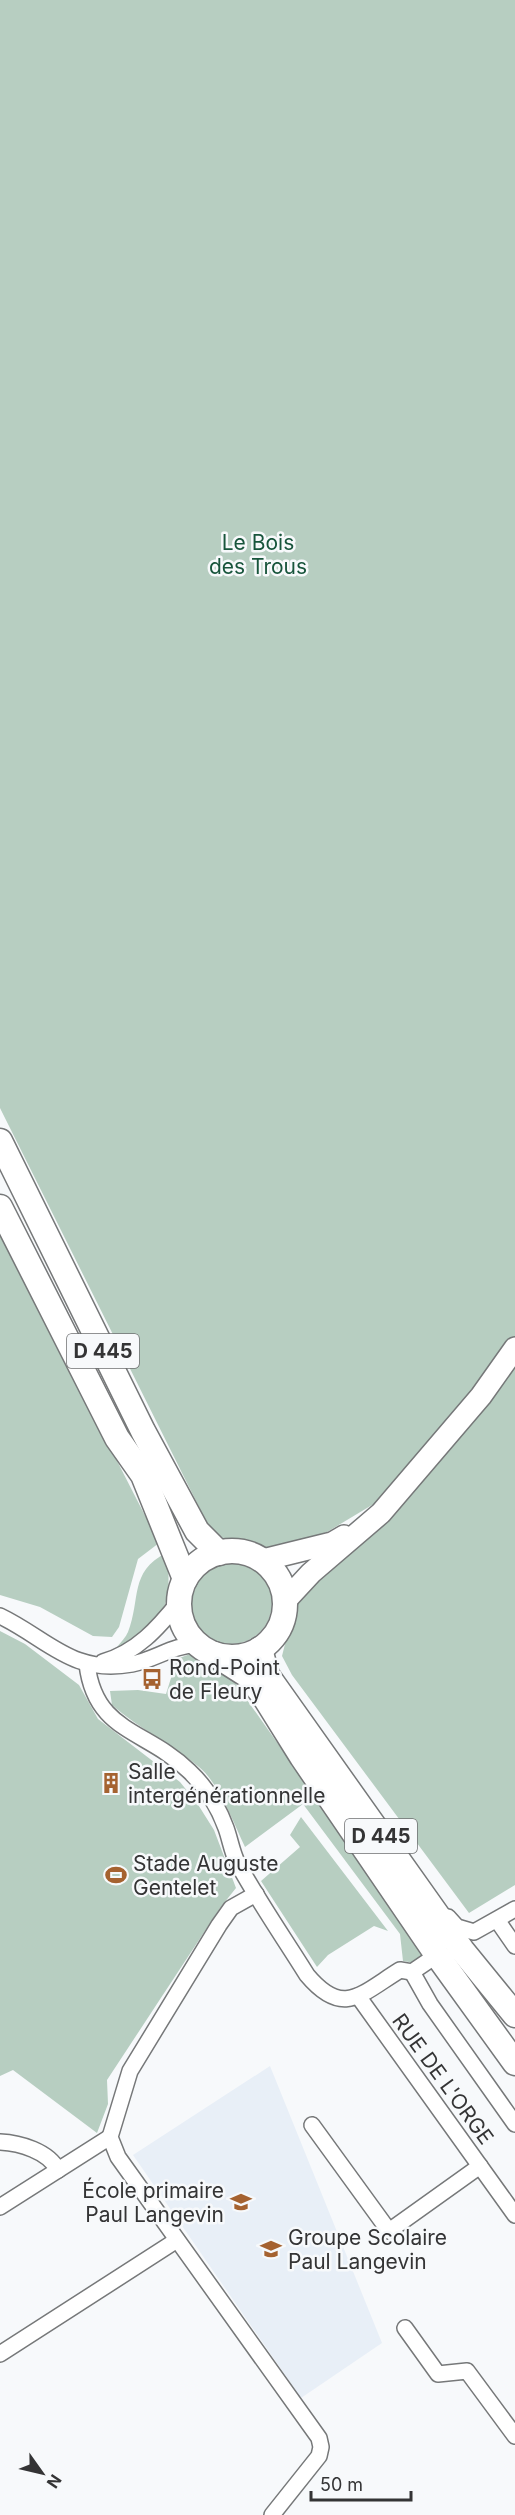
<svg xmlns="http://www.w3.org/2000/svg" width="515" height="2515" viewBox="0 0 515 2515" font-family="Inter,sans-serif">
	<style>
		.built { fill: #e8eff7 }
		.green { fill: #b7cec1 }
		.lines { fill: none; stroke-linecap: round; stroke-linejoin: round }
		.minor-casing { stroke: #767879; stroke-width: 18 }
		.secondary-casing { stroke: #767879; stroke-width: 24 }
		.primary-casing { stroke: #767879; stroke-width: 27 }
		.minor { stroke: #fff; stroke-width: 15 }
		.secondary { stroke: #fff; stroke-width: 21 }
		.primary { stroke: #fff; stroke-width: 24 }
		.labels { text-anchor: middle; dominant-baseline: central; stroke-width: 5; stroke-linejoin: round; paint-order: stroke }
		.shield { fill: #f7f9fb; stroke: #6e6f70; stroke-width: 1.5 }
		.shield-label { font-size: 20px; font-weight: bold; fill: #343435 }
		.park-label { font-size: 21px; fill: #18553c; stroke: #f7f9fb }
		.poi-label { font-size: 21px; fill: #343435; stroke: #f7f9fb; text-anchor: start }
		.street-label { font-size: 21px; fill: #343435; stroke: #f7f9fb }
	</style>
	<rect width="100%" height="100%" fill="#f7f9fb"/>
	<path class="built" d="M270 2066 382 2343 301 2398 133 2155Z"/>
	<g class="green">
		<path d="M0 0H515V1885L469 1913 292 1675 282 1656 295 1604 381 1513 372 1505 327 1532 281 1547H259L228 1542 209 1527 0 1108Z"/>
		<path d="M0 1232 159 1543 138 1559 119 1627 112 1637 93 1636 40 1607 0 1595Z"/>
		<path d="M166 1553C174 1599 165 1631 117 1647 121 1642 126 1637 128 1632 141 1599 129 1572 166 1553Z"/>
		<circle cx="231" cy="1603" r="41"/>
		<path d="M0 1631 25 1644 79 1685 98 1719 180 1782 197 1803 214 1830 236 1888 220 1908 107 2080 108 2104 97 2133 13 2070 0 2076Z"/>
		<path d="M190 1654 202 1657 228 1673 423 1949 422 1960 415 1963 403 1961 400 1934 303 1804 245 1847C234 1824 219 1783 199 1767 172 1744 139 1729 112 1705L110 1691 138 1690 166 1694 177 1659Z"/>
		<path d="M301 1817 388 1931 374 1926 328 1955 317 1967 261 1881 300 1847 290 1835Z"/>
	</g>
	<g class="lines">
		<defs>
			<g id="minor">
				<path d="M0 1616C48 1639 72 1675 132 1664 155 1660 174 1644 198 1645"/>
				<path d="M103 1662C137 1652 158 1628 179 1602"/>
				<path d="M87 1664C95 1733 146 1729 189 1771 205 1786 218 1806 226 1828 230 1839 232 1852 237 1862 258 1901 284 1938 307 1975 343 2018 361 1994 400 1970L412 1972 437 1955"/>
				<path d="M256 1894 231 1908 219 1925 130 2071 110 2137 118 2157 319 2438 321 2447 319 2456 272 2515"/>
				<path d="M448 1917 457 1927 474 1932 515 1909"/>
				<path d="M497 1920 515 1946"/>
				<path d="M412 1972 430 2004 515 2124"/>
				<path d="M358 1996 515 2215"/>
				<path d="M312 2125 389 2231 480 2166"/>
				<path d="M0 2142C20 2143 48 2151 58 2170"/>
				<path d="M0 2207 110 2137"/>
				<path d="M405 2328 438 2374 467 2371 515 2436"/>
				<path d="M0 2354 177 2240"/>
			</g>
			<g id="secondary">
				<path d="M263 1560 332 1543 344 1536"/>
				<path d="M285 1601 311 1573 381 1513 481 1396 515 1348"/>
			</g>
			<g id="primary">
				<path d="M0 1141 143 1431 197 1531 219 1553"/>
				<path d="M0 1207 117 1438 143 1475 185 1579"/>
				<circle cx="232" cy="1604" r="53"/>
				<path d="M260 1649 267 1675 462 1950 515 2015"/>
				<path d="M214 1654 247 1675 264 1696 302 1757 437 1955 515 2063"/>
			</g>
		</defs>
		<use href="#minor" class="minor-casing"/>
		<use href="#secondary" class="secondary-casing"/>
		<use href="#primary" class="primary-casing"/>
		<use href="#minor" class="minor"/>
		<use href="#secondary" class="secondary"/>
		<use href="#primary" class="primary"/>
	</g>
	<defs>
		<symbol id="bus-bare" viewBox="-9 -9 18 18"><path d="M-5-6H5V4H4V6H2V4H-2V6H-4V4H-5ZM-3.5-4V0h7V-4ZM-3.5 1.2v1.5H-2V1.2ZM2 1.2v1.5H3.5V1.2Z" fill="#a56230" stroke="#f7f9fb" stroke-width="2.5" paint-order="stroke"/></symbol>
		<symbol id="building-bare" viewBox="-9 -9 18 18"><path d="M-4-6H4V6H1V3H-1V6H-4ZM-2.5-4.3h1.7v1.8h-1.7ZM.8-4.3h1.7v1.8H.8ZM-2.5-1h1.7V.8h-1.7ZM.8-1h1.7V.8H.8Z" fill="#a56230" stroke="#f7f9fb" stroke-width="2.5" paint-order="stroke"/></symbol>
		<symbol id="stadium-bare" viewBox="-9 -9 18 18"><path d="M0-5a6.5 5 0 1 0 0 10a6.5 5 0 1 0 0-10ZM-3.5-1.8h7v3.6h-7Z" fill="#a56230" stroke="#f7f9fb" stroke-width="2.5" paint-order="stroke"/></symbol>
		<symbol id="school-bare" viewBox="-9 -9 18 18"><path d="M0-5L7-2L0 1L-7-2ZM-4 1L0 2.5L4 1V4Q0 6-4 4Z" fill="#a56230" stroke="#f7f9fb" stroke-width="2.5" paint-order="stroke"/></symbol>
	</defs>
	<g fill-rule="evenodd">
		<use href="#bus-bare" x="137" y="1664" width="30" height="30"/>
		<use href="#building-bare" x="96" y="1768" width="30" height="30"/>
		<use href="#stadium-bare" x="101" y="1860" width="30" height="30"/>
		<use href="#school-bare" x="226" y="2187" width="30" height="30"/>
		<use href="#school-bare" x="256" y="2234" width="30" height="30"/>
	</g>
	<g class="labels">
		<g class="shield">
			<rect x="67" y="1334" width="72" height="34" rx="4.5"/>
			<rect x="345" y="1819" width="72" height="34" rx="4.5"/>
		</g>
		<g class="shield-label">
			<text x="103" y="1351">D 445</text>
			<text x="381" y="1836">D 445</text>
		</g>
		<g class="park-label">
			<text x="258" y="542">Le Bois<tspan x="258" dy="24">des Trous</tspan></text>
		</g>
		<g class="poi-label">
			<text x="169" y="1667">Rond-Point<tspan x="169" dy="24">de Fleury</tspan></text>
			<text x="128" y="1771">Salle<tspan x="128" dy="24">intergénérationnelle</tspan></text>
			<text x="133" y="1863">Stade Auguste<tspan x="133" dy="24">Gentelet</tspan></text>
			<text x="224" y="2190" text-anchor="end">École primaire<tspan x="224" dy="24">Paul Langevin</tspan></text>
			<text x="288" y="2237">Groupe Scolaire<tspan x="288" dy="24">Paul Langevin</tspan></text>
		</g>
		<g class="street-label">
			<text transform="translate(443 2079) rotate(54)">RUE DE L'ORGE</text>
		</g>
	</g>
	<g transform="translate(42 2473) rotate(124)" stroke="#f7f9fb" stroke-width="4.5" paint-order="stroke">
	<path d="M0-4.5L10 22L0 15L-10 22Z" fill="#343435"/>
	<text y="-9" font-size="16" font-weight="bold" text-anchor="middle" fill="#343435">N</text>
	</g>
	<path d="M311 2491v9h100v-9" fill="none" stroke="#343435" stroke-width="3"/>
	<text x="320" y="2491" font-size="18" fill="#343435" stroke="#f7f9fb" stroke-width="4.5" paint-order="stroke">50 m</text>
</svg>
